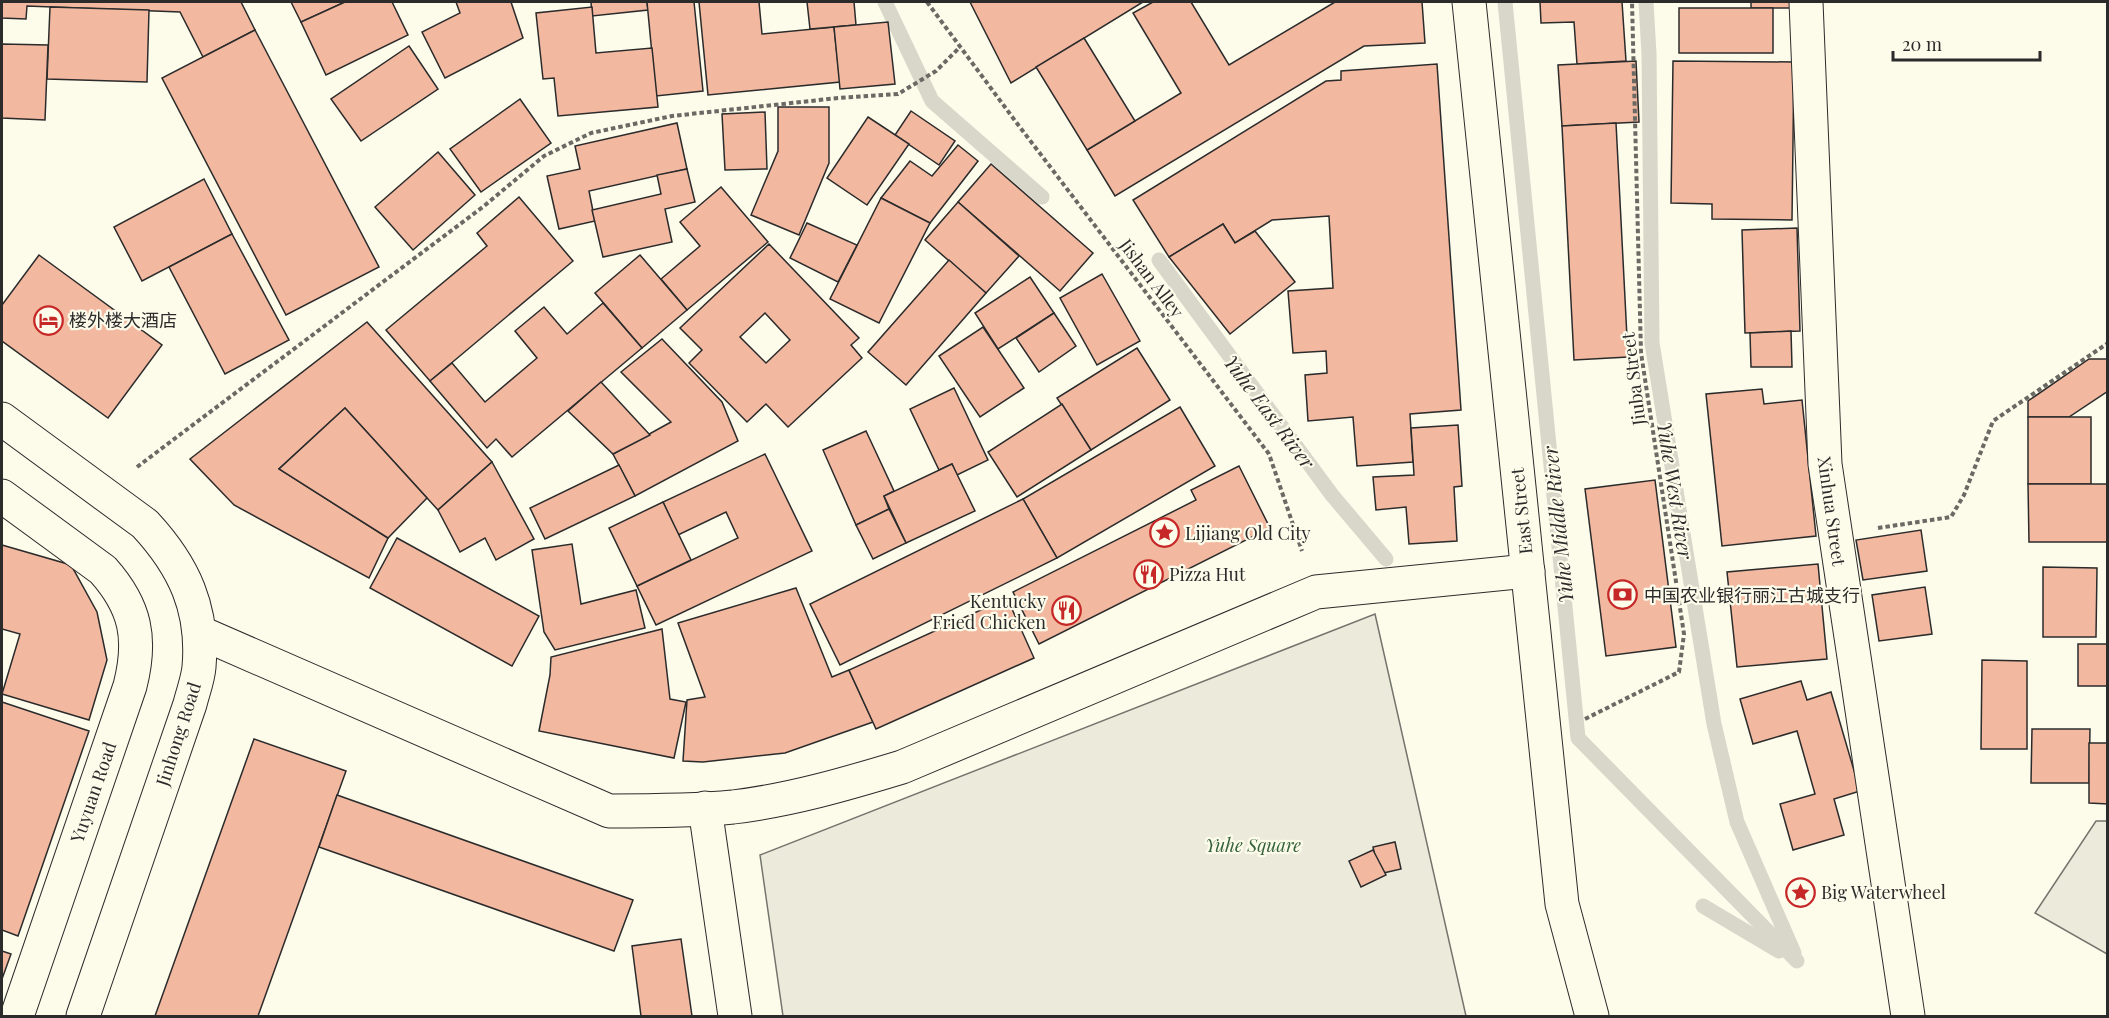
<svg xmlns="http://www.w3.org/2000/svg" width="2109" height="1018" viewBox="0 0 2109 1018" font-family="'Playfair Display','Noto Sans SC',serif">
	<style>
		.green { fill: #ecebdb; stroke: #74746e; stroke-width: 1.5 }
		.lines { fill: none; stroke-linecap: round; stroke-linejoin: round }
		.stream { stroke: #d8d7c9; stroke-width: 15 }
		.building { fill: #f2b8a0; stroke: #2b2b2b; stroke-width: 1.5; fill-rule: evenodd }
		.street-casing { stroke: #2b2b2b; stroke-width: 35 }
		.primary-casing { stroke: #2b2b2b; stroke-width: 35 }
		.path { stroke: #6a6964; stroke-width: 4; stroke-dasharray: 4.5 3; stroke-linecap: butt }
		.street { stroke: #fdfbea; stroke-width: 33 }
		.primary { stroke: #fdfbea; stroke-width: 33 }
		.labels { text-anchor: middle; dominant-baseline: central; stroke-width: 4.5; stroke-linejoin: round; paint-order: stroke }
		.street-label { font-size: 18px; fill: #2b2b2b; stroke: #fdfbea }
		.poi-label { font-size: 18px; fill: #2b2b2b; stroke: #fdfbea; text-anchor: start }
		.park-label { font-size: 18px; font-style: italic; fill: #34623c; stroke: #fdfbea }
		.water-label { font-size: 20px; font-style: italic; fill: #2b2b2b; stroke: #fdfbea }
	</style>
	<rect width="100%" height="100%" fill="#fdfbea"/>
	<g class="green">
		<path d="M1375 614 1466 1016H783L760 855Z"/>
		<path d="M2096 821H2107V954L2035 913Z"/>
	</g>
	<g class="lines">
		<g class="stream">
			<path d="M885 2 932 101 1042 197"/>
			<path d="M1505 2 1578 738 1797 961"/>
			<path d="M1646 2 1649 54 1652 343 1714 724 1737 822 1794 953"/>
			<path d="M1159 260 1332 495 1386 559"/>
			<path d="M1703 906 1779 951"/>
		</g>
	</g>
	<g class="building">
		<path d="M2 2H241L255 30 203 57 180 12 27 6 26 19 2 18Z"/>
		<path d="M291 2H345L301 22Z"/>
		<path d="M345 2H392L408 35 326 75 301 22Z"/>
		<path d="M456 2H511L523 38 445 78 422 32 460 13Z"/>
		<path d="M591 2H647L648 10 592 16Z"/>
		<path d="M647 2H694L703 91 656 96Z"/>
		<path d="M699 2H759L762 34 834 27 840 82 708 95Z"/>
		<path d="M807 2H854L856 25 810 29Z"/>
		<path d="M970 2H1143L1011 83Z"/>
		<path d="M1153 2H1191L1229 65 1335 2H1422L1425 43 1364 46 1115 196 1087 150 1181 93 1133 13Z"/>
		<path d="M1540 2H1622L1626 61 1577 64 1574 22 1541 23Z"/>
		<rect x="1751" y="2" width="41" height="6"/>
		<path d="M50 7 149 10 147 82 47 79Z"/>
		<path d="M592 7 596 53 652 48 658 107 558 116 554 78 543 79 536 13Z"/>
		<rect x="1679" y="8" width="94" height="45"/>
		<path d="M888 22 895 84 840 89 834 27Z"/>
		<path d="M255 30 379 267 286 315 162 78Z"/>
		<path d="M1084 38 1135 121 1087 150 1036 67Z"/>
		<path d="M2 44 48 45 45 120 2 118Z"/>
		<path d="M409 46 438 89 361 141 331 99Z"/>
		<path d="M1636 61 1639 122 1562 126 1558 65Z"/>
		<path d="M1673 61 1794 62 1792 220 1712 219V204L1671 203Z"/>
		<path d="M1437 64 1461 410 1410 414 1413 462 1357 466 1353 417 1308 421 1305 375 1327 373 1326 351 1293 353 1288 291 1333 288 1329 216 1272 220 1235 243 1223 224 1169 257 1133 200 1326 81 1341 80V71Z"/>
		<path d="M520 99 551 143 481 192 450 149Z"/>
		<path d="M778 107H829V163L799 235 751 215 778 151Z"/>
		<path d="M911 111 955 141 939 165 895 135Z"/>
		<path d="M765 112 767 169 725 170 722 114Z"/>
		<path d="M868 117 909 144 867 205 827 178Z"/>
		<path d="M677 123 687 169 589 191 595 221 559 229 547 176 580 169 575 146Z"/>
		<path d="M1616 123 1628 357 1574 360 1562 126Z"/>
		<path d="M958 145 978 161 930 223 881 198 910 161 932 176Z"/>
		<path d="M438 152 475 195 413 250 375 207Z"/>
		<path d="M991 164 1093 253 1060 291 958 202Z"/>
		<path d="M687 169 695 202 665 209 672 242 603 257 592 210 661 194 657 175Z"/>
		<path d="M204 179 232 234 142 281 114 227Z"/>
		<path d="M721 187 768 242 687 310 661 279 700 246 680 222Z"/>
		<path d="M519 197 573 261 430 381 386 330 487 246 477 233Z"/>
		<path d="M881 198 930 223 879 323 830 299Z"/>
		<path d="M958 202 1019 256 986 293 925 240Z"/>
		<path d="M807 223 857 245 838 282 790 258Z"/>
		<path d="M1223 224 1235 243 1255 231 1295 282 1230 334 1169 257Z"/>
		<path d="M1797 228 1800 331 1745 333 1742 230Z"/>
		<path d="M232 234 289 340 225 374 169 267Z"/>
		<path d="M769 244 859 338 851 345 862 358 788 427 766 404 747 422 689 363 702 350 680 328ZM765 313 790 340 766 363 740 337Z"/>
		<path d="M39 255 162 345 108 418 2 341V305Z"/>
		<path d="M640 255 687 310 642 348 595 293Z"/>
		<path d="M949 260 986 293 906 385 868 352Z"/>
		<path d="M1102 274 1140 341 1097 365 1060 298Z"/>
		<path d="M1030 277 1054 313 998 349 975 313Z"/>
		<path d="M603 303 642 348 512 457 496 439 487 448 430 381 452 363 485 402 537 358 515 331 544 307 567 334Z"/>
		<path d="M1054 313 1076 346 1039 372 1016 338Z"/>
		<path d="M367 322 492 462 438 510 345 408 279 469 388 538 369 578 234 505 190 459Z"/>
		<path d="M983 327 1024 388 980 417 939 356Z"/>
		<path d="M1791 331 1792 367H1751L1750 333Z"/>
		<path d="M662 339 722 402 738 441 635 496 613 454 671 422 621 372Z"/>
		<path d="M1137 348 1170 400 1091 450 1057 398Z"/>
		<path d="M2089 359H2108V391L2069 417H2028V401Z"/>
		<path d="M601 382 650 435 613 454 568 411Z"/>
		<path d="M954 388 988 460 957 475 952 464 939 470 910 409Z"/>
		<path d="M1762 389 1764 404 1802 400 1816 536 1722 546 1706 394Z"/>
		<path d="M1062 404 1091 450 1017 497 988 452Z"/>
		<path d="M1180 407 1215 466 1057 558 1023 499Z"/>
		<path d="M345 408 427 498 388 538 279 469Z"/>
		<rect x="2028" y="417" width="63" height="67"/>
		<path d="M1458 425 1462 486 1454 487 1457 541 1409 544 1406 507 1376 510 1373 477 1414 475 1411 428Z"/>
		<path d="M866 431 894 491 884 496 889 509 856 525 823 450Z"/>
		<path d="M765 454 812 551 656 625 637 586 738 538 726 512 678 535 663 502Z"/>
		<path d="M492 462 534 539 496 560 485 538 460 552 438 510Z"/>
		<path d="M952 464 975 511 906 543 884 496Z"/>
		<path d="M619 465 635 496 545 539 530 508Z"/>
		<path d="M1239 466 1270 528 1039 644 1013 592 1196 500 1191 490Z"/>
		<path d="M1655 480 1676 647 1606 656 1585 489Z"/>
		<path d="M2028 484H2108V542H2029Z"/>
		<path d="M1023 499 1057 558 840 665 810 604Z"/>
		<path d="M663 502 691 560 637 586 609 528Z"/>
		<path d="M889 509 906 543 873 559 856 525Z"/>
		<path d="M1921 530 1927 571 1863 580 1856 540Z"/>
		<path d="M397 538 539 616 512 666 370 588Z"/>
		<path d="M572 544 581 604 636 590 645 628 555 650 544 632 532 550Z"/>
		<path d="M2 545 71 565 97 612 107 660 89 720 2 694 20 634 2 629Z"/>
		<path d="M1818 564 1827 659 1737 667 1727 572Z"/>
		<path d="M2043 567 2097 568 2096 637H2043Z"/>
		<path d="M1925 587 1932 634 1879 641 1872 595Z"/>
		<path d="M796 588 832 677 849 670 873 722 785 753 703 762 683 761 687 700 705 697 678 623Z"/>
		<path d="M1007 598 1034 658 876 729 849 670Z"/>
		<path d="M662 629 670 699 686 702 674 758 539 731 550 675 551 657Z"/>
		<rect x="2078" y="644" width="30" height="42"/>
		<path d="M1982 660 2027 661V749H1981Z"/>
		<path d="M1801 681 1807 700 1831 692 1860 791 1834 799 1844 835 1793 850 1780 804 1815 794 1797 731 1753 744 1740 699Z"/>
		<path d="M2 702 89 731 18 936 2 930Z"/>
		<path d="M2032 729H2090L2089 783H2031Z"/>
		<path d="M254 739 346 771 258 1016H155Z"/>
		<path d="M2089 743H2108V804L2089 803Z"/>
		<path d="M337 795 633 900 614 951 319 847Z"/>
		<path d="M1395 842 1401 869 1379 874 1373 847Z"/>
		<path d="M1373 850 1386 875 1361 887 1349 861Z"/>
		<path d="M681 939 692 1016H641L632 946Z"/>
		<path d="M2 951 11 954 2 979Z"/>
	</g>
	<g class="lines">
		<defs>
			<g id="street">
				<path d="M1469 2 1562 904 1592 1016"/>
				<path d="M1806 2 1825 464 1908 1016"/>
				<path d="M199 632 609 811C650 811 692 811 733 807 791 800 846 784 902 767L1316 592 1528 571"/>
				<path d="M705 808 735 1016"/>
			</g>
			<g id="primary">
				<path d="M2 419 145 524C184 566 204 609 199 667 198 679 193 692 190 704L83 1016"/>
				<path d="M2 496 103 570C136 607 142 639 130 686L17 1016"/>
			</g>
		</defs>
		<use href="#street" class="street-casing"/>
		<use href="#primary" class="primary-casing"/>
		<g class="path">
			<path d="M927 2 1016 122 1269 454 1302 551"/>
			<path d="M137 467 484 206 544 156 591 133 672 116 838 98 898 94 936 71 960 47"/>
			<path d="M1878 528 1951 517 1964 495 1993 421 2108 343"/>
			<path d="M1585 719 1679 672 1684 634 1641 353 1632 2"/>
		</g>
		<use href="#street" class="street"/>
		<use href="#primary" class="primary"/>
	</g>
	<defs>
		<symbol id="hotel-ring" viewBox="-11 -11 22 22"><circle r="9.5" fill="#fdfbea" stroke="#c62828" stroke-width="1.5"/><path d="M-6-4.5h1.5V1H6V5H4.5V3h-9V5H-6ZM-4 0a1.8 1.8 0 1 1 3.6 0ZM.5 0V-2.5h3Q6-2.5 6 0Z" fill="#c62828"/></symbol>
		<symbol id="sight-ring" viewBox="-11 -11 22 22"><circle r="9.5" fill="#fdfbea" stroke="#c62828" stroke-width="1.5"/><path d="M0-6L1.8-2.2L6-1.7L2.9 1.2L3.7 5.4L0 3.3L-3.7 5.4L-2.9 1.2L-6-1.7L-1.8-2.2Z" fill="#c62828"/></symbol>
		<symbol id="restaurant-ring" viewBox="-11 -11 22 22"><circle r="9.5" fill="#fdfbea" stroke="#c62828" stroke-width="1.5"/><path d="M-5-6h1v4h1v-4h1v4h1v-4h1v5L-1.5 .5V6h-2V.5L-5-1ZM5-6V6H3V1.5H1.5Q1.5-4 5-6Z" fill="#c62828"/></symbol>
		<symbol id="bank-ring" viewBox="-11 -11 22 22"><circle r="9.5" fill="#fdfbea" stroke="#c62828" stroke-width="1.5"/><path d="M-6-4H6V4H-6ZM0-2.3a2.3 2.3 0 1 0 0 4.6a2.3 2.3 0 1 0 0-4.6Z" fill="#c62828"/></symbol>
	</defs>
	<g fill-rule="evenodd">
		<use href="#hotel-ring" x="32" y="304" width="33" height="33"/>
		<use href="#sight-ring" x="1148" y="516" width="33" height="33"/>
		<use href="#restaurant-ring" x="1132" y="558" width="33" height="33"/>
		<use href="#bank-ring" x="1606" y="578" width="33" height="33"/>
		<use href="#restaurant-ring" x="1050" y="594" width="33" height="33"/>
		<use href="#sight-ring" x="1784" y="876" width="33" height="33"/>
	</g>
	<g class="labels">
		<g class="street-label">
			<text transform="translate(1152 278) rotate(53)">Jishan Alley</text>
			<text transform="translate(1633 379) rotate(-97)">Jiuba Street</text>
			<text transform="translate(1521 511) rotate(-96)">East Street</text>
			<text transform="translate(1832 511) rotate(82)">Xinhua Street</text>
			<text transform="translate(178 734) rotate(-72)">Jinhong Road</text>
			<text transform="translate(93 792) rotate(-71)">Yuyuan Road</text>
		</g>
		<g class="poi-label">
			<text x="69" y="320">楼外楼大酒店</text>
			<text x="1185" y="533">Lijiang Old City</text>
			<text x="1169" y="574">Pizza Hut</text>
			<text x="1644" y="595">中国农业银行丽江古城支行</text>
			<text x="1046" y="601" text-anchor="end">Kentucky<tspan x="1046" dy="21">Fried Chicken</tspan></text>
			<text x="1821" y="892">Big Waterwheel</text>
		</g>
		<g class="park-label">
			<text x="1253" y="845">Yuhe Square</text>
		</g>
		<g class="water-label">
			<text transform="translate(1270 411) rotate(53)">Yuhe East River</text>
			<text transform="translate(1676 490) rotate(81)">Yuhe West River</text>
			<text transform="translate(1557 525) rotate(-96)">Yuhe Middle River</text>
		</g>
	</g>
	<rect width="2109" height="1018" fill="none" stroke="#2b2b2b" stroke-width="6"/>
	<path d="M1893 51v9h147v-9" fill="none" stroke="#2b2b2b" stroke-width="3"/>
	<text x="1902" y="51" font-size="18" fill="#2b2b2b" stroke="#fdfbea" stroke-width="4.5" paint-order="stroke">20 m</text>
</svg>
